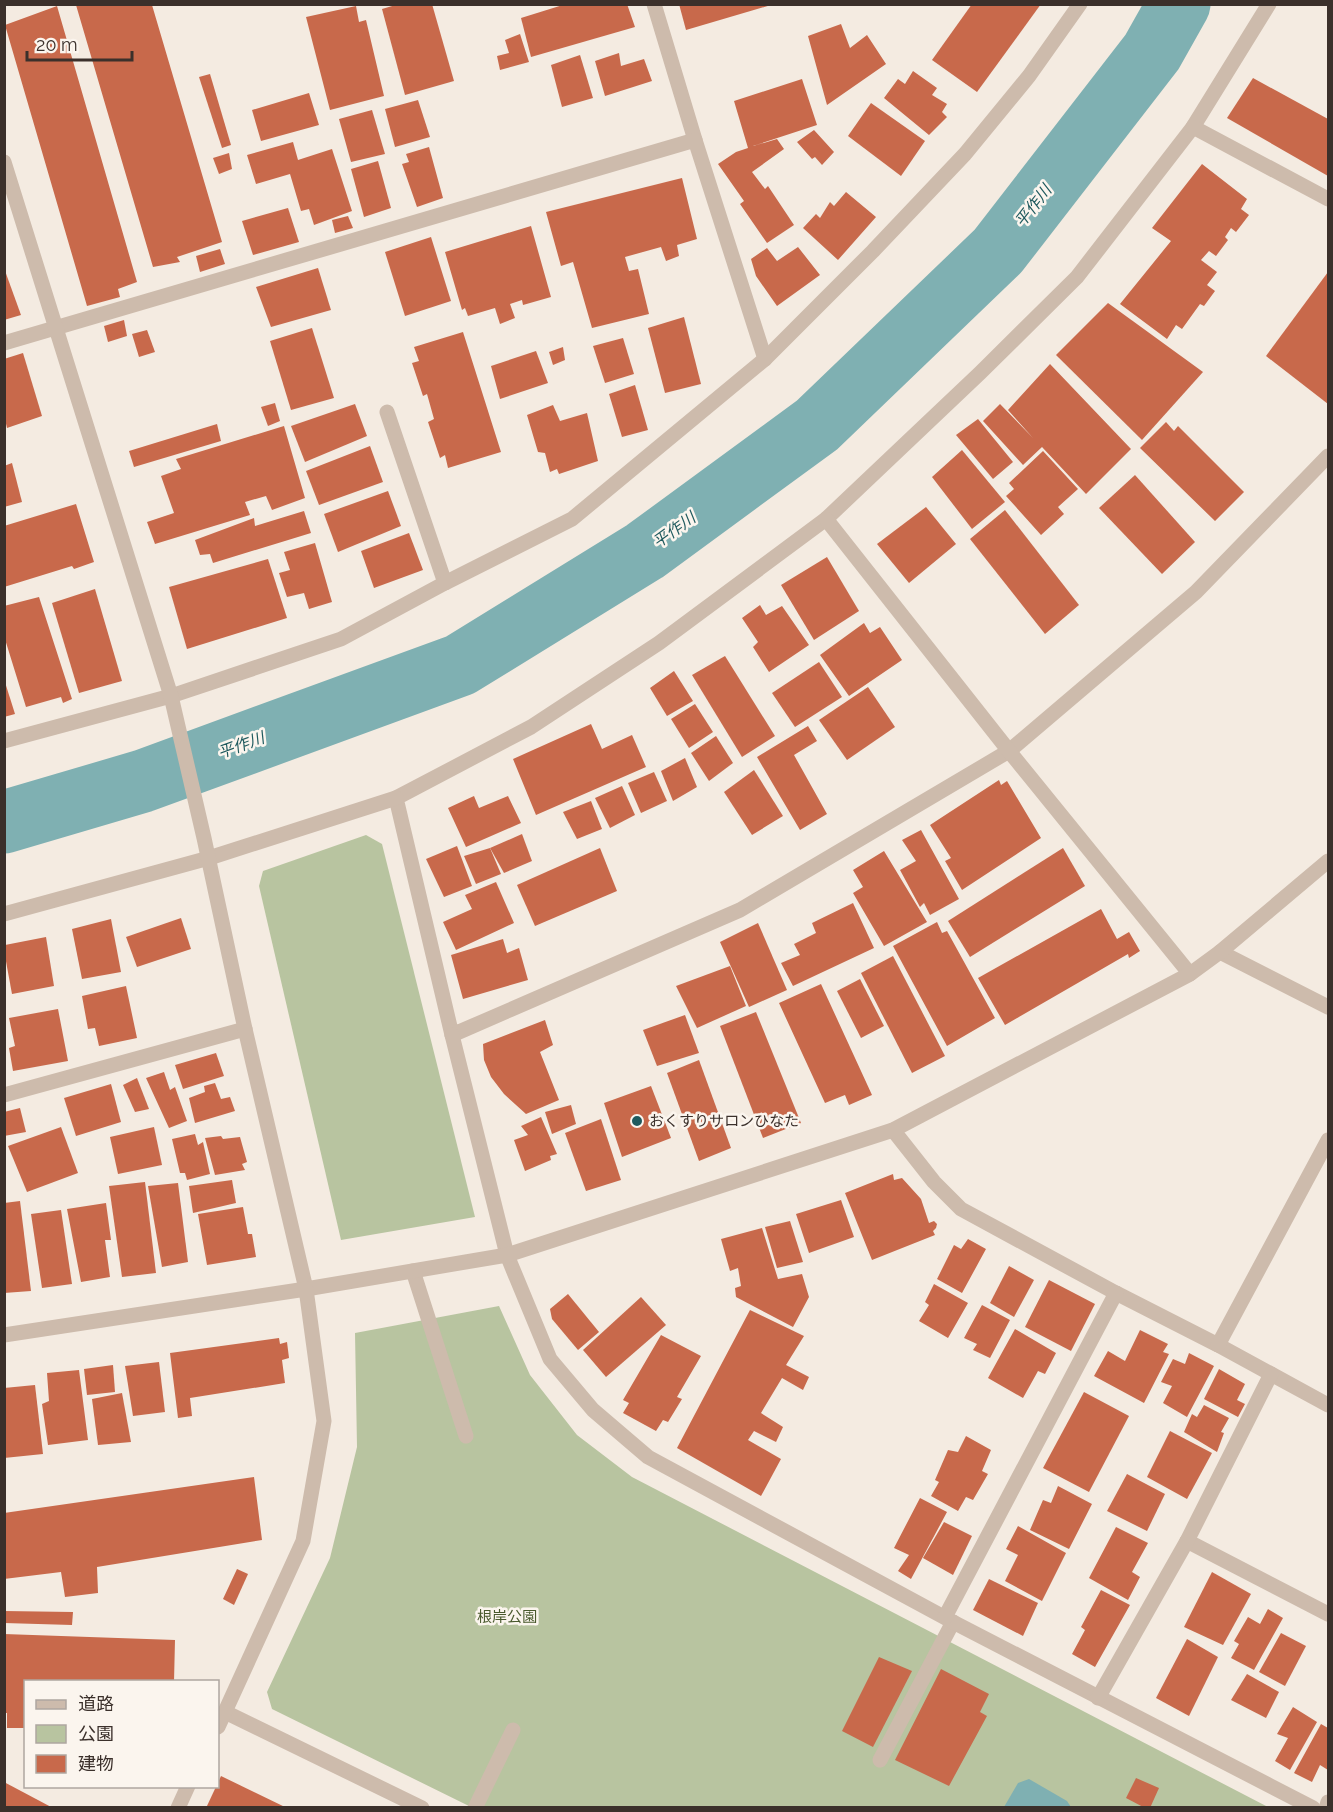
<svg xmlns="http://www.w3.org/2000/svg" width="1333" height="1812" viewBox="0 0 1333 1812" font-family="Raleway,'Noto Sans JP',sans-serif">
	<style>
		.green { fill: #b8c4a0 }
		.water { fill: #7fb0b2 }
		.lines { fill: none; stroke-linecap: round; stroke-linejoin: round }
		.river { stroke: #7fb0b2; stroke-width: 63 }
		.building { fill: #c8694b }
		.service { stroke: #cdbbac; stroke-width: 15 }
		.minor { stroke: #cdbbac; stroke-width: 15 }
		.tertiary { stroke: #cdbbac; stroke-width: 15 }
		.poi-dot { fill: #1f5a5e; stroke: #fbf5ee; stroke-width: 2 }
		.labels { text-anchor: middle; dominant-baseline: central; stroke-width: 5; stroke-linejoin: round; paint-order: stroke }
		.poi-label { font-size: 15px; fill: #3b302b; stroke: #fbf5ee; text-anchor: start }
		.park-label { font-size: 15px; fill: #4a5a2e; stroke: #fbf5ee }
		.water-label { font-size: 16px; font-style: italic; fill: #1f5a5e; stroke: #fbf5ee }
	</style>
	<rect width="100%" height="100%" fill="#f4ebe1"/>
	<g class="green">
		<path d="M366 835 382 844 475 1217 341 1240 259 886 263 871Z"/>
		<path d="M499 1306 530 1375 577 1435 632 1477 1268 1807H471L272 1709 267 1692 330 1558 357 1447 355 1333Z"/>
	</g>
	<path class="water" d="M1029 1779 1067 1801 1071 1807H1004L1018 1783Z"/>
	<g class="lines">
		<path class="river" d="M4 822 143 781 460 665 645 551 817 425 998 251 1152 52 1179 4"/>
	</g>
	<g class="building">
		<path d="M399 4H432L454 81 405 95 382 9Z"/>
		<path d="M566 4H627L635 27 531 57 521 18Z"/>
		<path d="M679 4H771V5L686 30Z"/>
		<path d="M972 4H1041L977 92 932 60Z"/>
		<path d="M76 5H152L222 242 177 257 180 262 153 267Z"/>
		<path d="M57 6 137 282 118 289 120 297 87 306 5 25Z"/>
		<path d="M356 6 359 22 366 20 384 96 330 110 306 17Z"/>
		<path d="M841 24 850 48 867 35 886 64 827 105 808 36Z"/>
		<path d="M520 34 529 62 500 70 497 56 509 53 505 40Z"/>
		<path d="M619 53 621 66 644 59 652 81 605 96 595 61Z"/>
		<path d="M580 55 593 98 562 107 551 65Z"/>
		<path d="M913 71 937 88 932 95 947 104 942 112 947 117 929 135 884 98 898 79 905 84Z"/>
		<path d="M210 74 231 145 222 148 199 77Z"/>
		<path d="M1253 78 1328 119V176L1227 118Z"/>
		<path d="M802 79 817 125 753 146 777 139 784 149 752 172 765 189 768 186 794 225 767 243 740 204 744 201 718 164 736 152 748 148 734 101Z"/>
		<path d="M309 93 319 125 261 141 252 110Z"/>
		<path d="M418 100 430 137 395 147 385 109Z"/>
		<path d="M871 103 925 141 901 176 848 136Z"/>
		<path d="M372 110 385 154 351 162 339 119Z"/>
		<path d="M814 130 834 152 822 165 815 157 812 159 797 142Z"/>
		<path d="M293 142 298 160 332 149 352 211 314 225 309 209 301 211 290 174 256 184 247 155Z"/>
		<path d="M429 147 443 198 417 207 402 164 409 162 406 154Z"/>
		<path d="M229 153 232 169 219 174 213 158Z"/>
		<path d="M378 161 391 208 364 217 351 169Z"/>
		<path d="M1202 164 1247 199 1241 209 1249 215 1236 232 1231 228 1225 237 1228 240 1216 256 1209 251 1201 260 1217 272 1207 285 1215 291 1204 306 1200 304 1182 329 1176 325 1167 339 1120 304 1171 241 1152 228Z"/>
		<path d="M682 178 697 239 677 245 679 256 666 261 661 247 625 257 629 271 638 269 649 314 592 328 573 262 561 266 546 212Z"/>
		<path d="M846 192 876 217 838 260 803 228 816 214 820 218 830 202 834 206Z"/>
		<path d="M288 208 299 242 253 255 242 221Z"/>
		<path d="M348 216 353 228 335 233 332 220Z"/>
		<path d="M531 226 551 297 523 305 522 300 510 304 515 318 500 324 495 308 468 316 465 308 462 310 445 252Z"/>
		<path d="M431 237 451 301 405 316 385 252Z"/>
		<path d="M798 247 820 275 777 306 756 276 751 259 767 248 777 261Z"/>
		<path d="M220 249 225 264 200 272 196 256Z"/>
		<path d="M4 268 21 315 4 320Z"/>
		<path d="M318 268 331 310 271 327 256 287Z"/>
		<path d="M1328 272V404L1266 356Z"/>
		<path d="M1108 303 1203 372 1142 440 1056 355Z"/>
		<path d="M684 317 701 384 665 393 648 328Z"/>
		<path d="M124 320 127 336 108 342 104 326Z"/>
		<path d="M312 328 334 398 291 410 270 341Z"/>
		<path d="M147 330 155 352 139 357 132 334Z"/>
		<path d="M463 332 501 452 448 468 445 455 440 458 428 422 434 419 427 394 423 396 412 363 419 361 414 347Z"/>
		<path d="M623 338 634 374 605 383 593 346Z"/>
		<path d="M563 347 565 360 553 365 549 352Z"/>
		<path d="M536 351 548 383 500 399 491 366Z"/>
		<path d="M23 353 42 416 7 428 4 415V359Z"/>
		<path d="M1050 364 1131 449 1086 494 1042 447 1023 465 983 421 1000 404 1033 438 1008 410Z"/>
		<path d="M635 385 648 430 622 437 609 394Z"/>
		<path d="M275 403 280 421 268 426 261 407Z"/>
		<path d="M355 404 367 436 305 462 291 426Z"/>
		<path d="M553 405 560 421 587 413 598 461 559 474 557 469 550 472 545 453 538 452 527 415Z"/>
		<path d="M978 419 1013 462 993 479 956 435Z"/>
		<path d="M1166 422 1174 431 1178 426 1244 492 1215 521 1140 448Z"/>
		<path d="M217 424 221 441 134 467 129 451Z"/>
		<path d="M284 426 305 498 272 510 266 496 245 502 250 515 155 544 147 522 174 513 161 476 181 469 176 459Z"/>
		<path d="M370 446 383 482 319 505 306 471Z"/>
		<path d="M962 450 1005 502 972 529 932 477Z"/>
		<path d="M1043 451 1078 489 1058 507 1064 514 1041 535 1006 496 1014 489 1009 483Z"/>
		<path d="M12 463 22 502 4 507V466Z"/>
		<path d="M1135 475 1195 542 1162 574 1099 508Z"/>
		<path d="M388 491 401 526 338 552 324 514Z"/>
		<path d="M76 504 94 562 74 569 72 566 4 587V526Z"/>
		<path d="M926 507 956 544 909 583 877 544Z"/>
		<path d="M1005 510 1079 605 1045 634 970 539Z"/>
		<path d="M304 511 311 533 213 563 210 554 200 555 195 540 254 518 255 526Z"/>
		<path d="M409 533 423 570 374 588 361 551Z"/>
		<path d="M315 543 332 602 309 609 304 593 287 597 279 573 290 570 284 552Z"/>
		<path d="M827 557 859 611 814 640 781 585Z"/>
		<path d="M268 559 287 618 187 649 169 587Z"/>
		<path d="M95 589 122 681 79 693 52 603Z"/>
		<path d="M39 597 72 699 63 703 61 697 26 707 4 636V606Z"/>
		<path d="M760 605 766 615 782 606 809 645 769 672 753 647 758 642 742 618Z"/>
		<path d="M864 623 870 633 880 627 902 660 849 696 820 655Z"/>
		<path d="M725 656 775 736 742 757 692 675Z"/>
		<path d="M819 662 842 697 795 727 772 693Z"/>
		<path d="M674 671 693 701 667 716 650 688Z"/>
		<path d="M4 679 15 714 4 717Z"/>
		<path d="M868 687 895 727 847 760 819 720Z"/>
		<path d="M695 704 713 732 689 748 671 719Z"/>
		<path d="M591 724 602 749 632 735 646 767 536 815 513 759Z"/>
		<path d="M808 726 817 741 794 755 827 814 800 830 757 757Z"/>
		<path d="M716 736 733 763 709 781 691 753Z"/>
		<path d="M685 758 697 787 673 801 661 771Z"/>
		<path d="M754 770 783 816 752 835 724 792Z"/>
		<path d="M654 772 667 801 641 813 628 783Z"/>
		<path d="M999 780 1001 785 1007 781 1041 838 962 890 945 861 951 858 930 825Z"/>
		<path d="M622 786 635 815 610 828 595 798Z"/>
		<path d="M474 796 479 808 508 796 521 823 466 847 448 808Z"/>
		<path d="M591 801 602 829 577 839 563 812Z"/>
		<path d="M921 830 959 899 930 915 924 903 920 907 900 870 916 861 902 840Z"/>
		<path d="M522 834 532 861 504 873 490 848Z"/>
		<path d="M457 846 472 886 444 897 426 859Z"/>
		<path d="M490 848 501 874 476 884 464 856Z"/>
		<path d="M600 848 617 891 535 926 517 885Z"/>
		<path d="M1063 848 1085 886 970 957 948 921Z"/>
		<path d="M884 851 927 922 884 946 853 893 863 887 853 870Z"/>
		<path d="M496 882 514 923 456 950 443 922 472 909 465 895Z"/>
		<path d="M853 903 874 948 793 986 781 963 800 955 794 944 816 933 812 923Z"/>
		<path d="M1101 909 1117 939 1129 932 1140 951 1129 958 1128 954 1005 1025 978 978Z"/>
		<path d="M181 918 191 949 137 967 126 937Z"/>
		<path d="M111 919 121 972 82 979 72 929Z"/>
		<path d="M937 922 942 933 947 931 995 1018 947 1046 893 946Z"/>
		<path d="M758 923 787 990 749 1007 720 942Z"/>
		<path d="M46 937 54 986 12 994 5 956V945Z"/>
		<path d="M503 939 507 953 519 948 528 980 463 999 451 955Z"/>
		<path d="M893 956 945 1056 912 1073 861 973Z"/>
		<path d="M730 966 746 1006 697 1028 676 986Z"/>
		<path d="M860 979 884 1026 861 1038 837 991Z"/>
		<path d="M821 984 872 1095 849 1105 845 1095 825 1103 779 1003Z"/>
		<path d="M126 986 137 1038 99 1046 95 1028 88 1029 82 996Z"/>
		<path d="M58 1009 68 1061 13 1071 9 1048 15 1046 9 1018Z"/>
		<path d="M756 1012 801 1123 763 1138 720 1026Z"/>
		<path d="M685 1015 699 1053 657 1066 643 1030Z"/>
		<path d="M545 1020 553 1045 540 1052 559 1100 526 1114 504 1094 491 1077 484 1060 483 1044Z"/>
		<path d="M216 1053 224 1076 183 1089 175 1065Z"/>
		<path d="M699 1060 731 1148 699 1161 667 1073Z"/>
		<path d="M164 1072 170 1090 175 1087 187 1121 169 1128 146 1078Z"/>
		<path d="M137 1078 149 1109 135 1112 123 1085Z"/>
		<path d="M215 1083 221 1099 230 1097 235 1111 195 1123 189 1098 205 1092 204 1086Z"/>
		<path d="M111 1084 121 1122 76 1136 64 1098Z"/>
		<path d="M651 1086 671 1138 622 1157 604 1103Z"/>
		<path d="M571 1105 576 1124 552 1134 545 1112Z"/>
		<path d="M20 1108 26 1132 4 1136V1112Z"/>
		<path d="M541 1117 557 1154 550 1156 551 1160 525 1171 514 1140 528 1135 521 1126Z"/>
		<path d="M601 1119 621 1180 586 1191 565 1133Z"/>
		<path d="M61 1127 78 1173 27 1192 8 1146Z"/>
		<path d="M154 1127 162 1165 118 1174 110 1137Z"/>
		<path d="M195 1134 198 1145 203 1142 210 1174 187 1180 185 1173H180L172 1139Z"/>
		<path d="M221 1136 223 1139 240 1137 247 1162 242 1164 245 1170 215 1175 205 1138Z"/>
		<path d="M893 1174 894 1180 902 1178 921 1199 929 1223 934 1221 937 1224 936 1228 933 1231 935 1235 872 1260 845 1193Z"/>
		<path d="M232 1180 236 1203 193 1213 189 1186Z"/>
		<path d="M145 1182 156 1273 122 1277 109 1186Z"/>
		<path d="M178 1183 188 1262 162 1267 148 1186Z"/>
		<path d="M841 1200 854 1237 809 1253 796 1214Z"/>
		<path d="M20 1201 31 1291 4 1293V1203Z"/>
		<path d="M106 1203 111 1240H105L110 1277 81 1282 67 1209Z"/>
		<path d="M243 1207 248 1234H252L256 1257 207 1265 198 1214Z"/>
		<path d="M61 1210 72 1284 42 1288 31 1214Z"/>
		<path d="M790 1221 803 1262 777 1268 765 1227Z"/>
		<path d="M762 1228 778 1279 802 1274 809 1297 793 1327 736 1297 735 1288 741 1286 738 1268 730 1271 721 1239Z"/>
		<path d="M968 1239 986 1249 962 1293 937 1279 954 1245 961 1249Z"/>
		<path d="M1009 1266 1034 1280 1014 1317 990 1303Z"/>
		<path d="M1049 1280 1095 1304 1071 1351 1025 1327Z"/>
		<path d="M934 1284 968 1303 948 1338 919 1321 929 1305 925 1302Z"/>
		<path d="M568 1294 599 1332 578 1350 552 1319 550 1309Z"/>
		<path d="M641 1297 666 1325 606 1377 583 1350Z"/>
		<path d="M982 1305 1010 1320 990 1358 973 1350 977 1344 964 1338Z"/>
		<path d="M750 1310 804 1336 786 1365 809 1377 803 1390 782 1378 761 1413 783 1427 776 1442 754 1431 748 1440 781 1459 761 1496 677 1448Z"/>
		<path d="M1015 1329 1056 1353 1045 1374 1038 1371 1023 1398 988 1378Z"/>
		<path d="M1140 1330 1168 1344 1163 1352 1169 1354 1144 1403 1094 1376 1108 1351 1125 1361Z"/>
		<path d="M661 1335 701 1356 677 1397 682 1399 668 1422 663 1420 656 1431 623 1413 629 1403 623 1400Z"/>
		<path d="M279 1338 280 1344 287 1342 289 1358 282 1360 285 1383 190 1398 192 1416 178 1418 170 1353Z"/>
		<path d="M1189 1353 1214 1366 1187 1417 1163 1403 1172 1386 1161 1382 1173 1359 1185 1364Z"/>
		<path d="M159 1362 165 1412 133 1416 125 1366Z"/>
		<path d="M113 1365 115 1392 87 1395 84 1369Z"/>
		<path d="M1219 1369 1245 1384 1237 1400 1245 1404 1238 1417 1204 1399Z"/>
		<path d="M79 1370 88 1440 48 1445 42 1404 49 1401 47 1373Z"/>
		<path d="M35 1385 43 1454 4 1458V1388Z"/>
		<path d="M1084 1392 1129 1416 1089 1492 1043 1468Z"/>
		<path d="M122 1393 131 1442 98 1445 92 1399Z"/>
		<path d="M1204 1405 1229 1418 1221 1432 1224 1433 1217 1452 1184 1432 1192 1414 1197 1417Z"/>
		<path d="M1170 1431 1212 1453 1187 1499 1147 1477Z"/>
		<path d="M966 1436 991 1450 982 1471 988 1474 973 1500 966 1497 958 1511 931 1496 939 1482 935 1480 948 1450 958 1452Z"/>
		<path d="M1127 1474 1165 1494 1147 1531 1107 1511Z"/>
		<path d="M254 1477 262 1540 97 1567 98 1593 65 1597 61 1572 4 1579V1513Z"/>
		<path d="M1058 1486 1092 1504 1069 1549 1030 1530 1043 1500 1051 1503Z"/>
		<path d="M920 1498 947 1512 911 1579 898 1571 909 1555 894 1548Z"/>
		<path d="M944 1522 972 1536 953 1575 923 1558Z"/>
		<path d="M1018 1526 1066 1553 1042 1601 1005 1581 1018 1555 1006 1549Z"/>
		<path d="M1116 1527 1148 1543 1132 1572 1140 1577 1128 1600 1089 1578Z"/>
		<path d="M237 1569 248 1574 234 1605 223 1599Z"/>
		<path d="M1212 1572 1251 1594 1223 1645 1184 1627Z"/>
		<path d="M989 1579 1038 1603 1023 1636 973 1610Z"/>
		<path d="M1101 1590 1130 1605 1095 1667 1072 1654 1085 1630 1081 1627Z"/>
		<path d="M1268 1609 1283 1618 1254 1670 1231 1658 1239 1644 1234 1641 1248 1617 1260 1624Z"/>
		<path d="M4 1611 73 1612 72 1625 4 1623Z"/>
		<path d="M1281 1633 1306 1646 1285 1686 1259 1672Z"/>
		<path d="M4 1634 175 1640 174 1682H26V1728H7V1713H4Z"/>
		<path d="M1187 1639 1218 1657 1189 1716 1156 1698Z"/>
		<path d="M879 1657 912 1671 873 1747 842 1731Z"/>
		<path d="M941 1669 989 1694 980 1712 987 1716 949 1786 895 1760Z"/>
		<path d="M1247 1674 1279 1692 1266 1718 1231 1700Z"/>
		<path d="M1293 1707 1317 1722 1290 1770 1275 1761 1288 1738 1277 1734Z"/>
		<path d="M1321 1724 1328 1728V1770L1320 1765 1312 1782 1294 1773Z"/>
		<path d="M221 1776 287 1808H206Z"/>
		<path d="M1136 1778 1159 1788 1150 1808H1145L1126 1798Z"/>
		<path d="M4 1782 53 1808H4Z"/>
	</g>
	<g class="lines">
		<g class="service">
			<path d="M413 1271 466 1436"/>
			<path d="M880 1760 953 1622"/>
			<path d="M475 1808 513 1730"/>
		</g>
		<g class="minor">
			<path d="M654 4 695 140"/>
			<path d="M1269 4 1193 127 1077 277 980 373 826 519 659 643 531 727 396 798 452 1035 740 910 1009 751 1196 592 1328 456"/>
			<path d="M1193 127 1328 199"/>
			<path d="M4 343 695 140 765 359"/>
			<path d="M387 412 445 583"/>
			<path d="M826 519 1009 751 1190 974"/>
			<path d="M4 741 171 696 341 639 445 583 572 519 765 359 873 251 965 154 1029 76 1080 4"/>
			<path d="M4 914 209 858 396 798"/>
			<path d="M1220 952 1328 1007"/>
			<path d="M452 1035 507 1255 550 1359 593 1410 648 1457 953 1622 1313 1808"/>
			<path d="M4 1095 245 1029"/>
			<path d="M893 1130 934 1182 961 1209 1116 1293 1218 1345 1328 1405"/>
			<path d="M1218 1345 1328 1140"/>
			<path d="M1187 1541 1328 1614"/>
			<path d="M945 1617 1116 1293"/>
			<path d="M1098 1698 1187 1541 1271 1374"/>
			<path d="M225 1712 422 1808"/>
			<path d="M1326 1808 1328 1802"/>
		</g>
		<g class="tertiary">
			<path d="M4 162 171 696 204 838 245 1029 306 1289 507 1255 893 1130 1190 974 1220 952 1328 861"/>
			<path d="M4 1335 306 1289 324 1421 303 1541 218 1727"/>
			<path d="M178 1808 188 1786"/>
		</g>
	</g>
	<circle class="poi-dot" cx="637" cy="1121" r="6"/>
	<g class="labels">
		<g class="poi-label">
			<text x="649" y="1121">おくすりサロンひなた</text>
		</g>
		<g class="park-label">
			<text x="507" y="1617">根岸公園</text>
		</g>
		<g class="water-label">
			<text transform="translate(1033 206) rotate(-52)">平作川</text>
			<text transform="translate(674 530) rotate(-36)">平作川</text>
			<text transform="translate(241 745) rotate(-20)">平作川</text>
		</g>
	</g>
	<rect width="1333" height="1812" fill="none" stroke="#3b302b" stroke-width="12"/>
	<rect x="24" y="1680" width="195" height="108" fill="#fbf5ee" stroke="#aea6a0" stroke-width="1.5"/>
	<rect x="36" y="1700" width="30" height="9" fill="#cdbbac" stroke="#aea6a0" stroke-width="1.5"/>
	<text x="78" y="1710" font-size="18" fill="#3b302b">道路</text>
	<rect x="36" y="1725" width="30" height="18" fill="#b8c4a0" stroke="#aea6a0" stroke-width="1.5"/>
	<text x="78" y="1740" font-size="18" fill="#3b302b">公園</text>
	<rect x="36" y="1755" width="30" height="18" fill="#c8694b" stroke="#aea6a0" stroke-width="1.5"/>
	<text x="78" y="1770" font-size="18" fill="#3b302b">建物</text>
	<path d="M27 51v9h105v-9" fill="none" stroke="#3b302b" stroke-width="3"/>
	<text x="36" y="51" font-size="18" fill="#3b302b" stroke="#fbf5ee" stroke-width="4.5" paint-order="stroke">20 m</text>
</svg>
